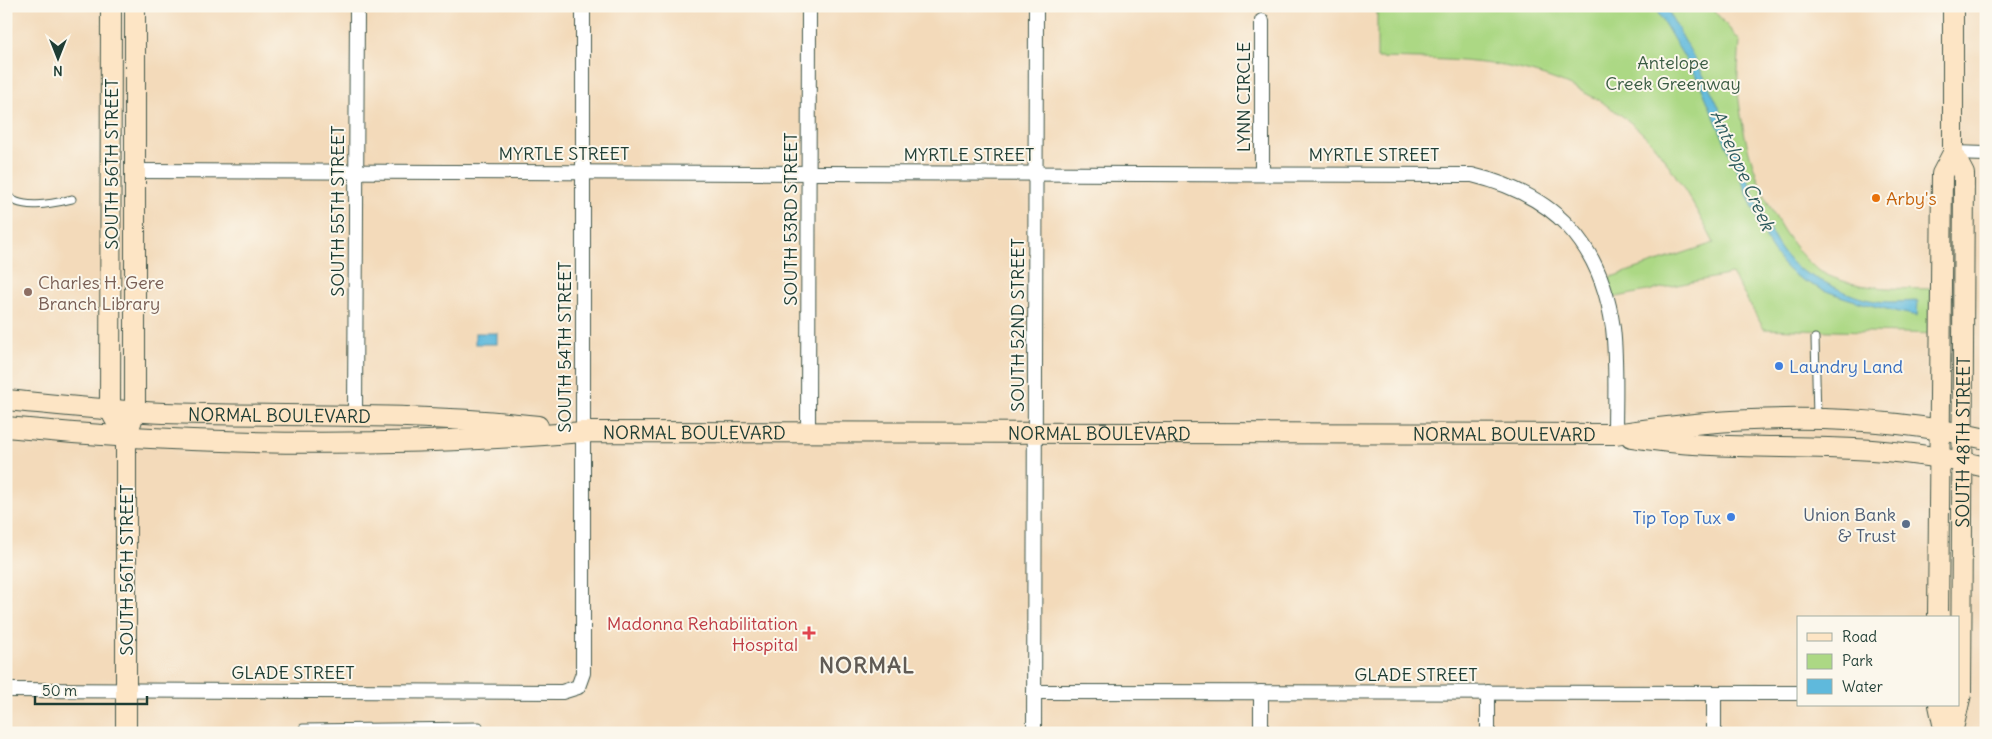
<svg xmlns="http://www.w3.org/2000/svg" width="1992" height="739" viewBox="0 0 1992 739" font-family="Delius,sans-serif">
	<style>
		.green { fill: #acd884; stroke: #668a5c }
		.water { fill: #5fb9dc; stroke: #3f7b88 }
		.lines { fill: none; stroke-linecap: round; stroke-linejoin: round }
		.service-casing { stroke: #3f5548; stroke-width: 9 }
		.minor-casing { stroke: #3f5548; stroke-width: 16 }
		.secondary-casing { stroke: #3f5548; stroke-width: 22 }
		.service { stroke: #fff; stroke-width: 7 }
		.minor { stroke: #fff; stroke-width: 14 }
		.secondary { stroke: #fde5c5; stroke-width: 20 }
		.food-dot { fill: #e8710a; stroke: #fbf7ec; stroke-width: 2 }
		.education-dot { fill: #8d6e63; stroke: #fbf7ec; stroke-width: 2 }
		.shop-dot { fill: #3f7fe0; stroke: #fbf7ec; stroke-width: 2 }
		.service-dot { fill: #5c6f8a; stroke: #fbf7ec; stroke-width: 2 }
		.health-dot { fill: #e0444e; stroke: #fbf7ec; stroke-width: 2 }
		.labels { text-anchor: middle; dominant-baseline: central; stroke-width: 4; stroke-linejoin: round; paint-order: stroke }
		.park-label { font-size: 18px; fill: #3b5c44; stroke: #fbf7ec }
		.street-label { font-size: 18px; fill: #1f3d34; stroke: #fbf7ec }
		.food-label { font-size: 18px; fill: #c56008; stroke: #fbf7ec; text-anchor: start }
		.education-label { font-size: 18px; fill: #785e54; stroke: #fbf7ec; text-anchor: start }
		.shop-label { font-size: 18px; fill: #366cbe; stroke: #fbf7ec; text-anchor: start }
		.service-label { font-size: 18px; fill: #4e5e75; stroke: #fbf7ec; text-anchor: end }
		.health-label { font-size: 18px; fill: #be3a42; stroke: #fbf7ec; text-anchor: end }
		.water-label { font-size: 19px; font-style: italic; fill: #2f5c5e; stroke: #fbf7ec }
		.district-label { font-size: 22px; font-weight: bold; letter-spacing: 1px; fill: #605b55; stroke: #fbf7ec }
	</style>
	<rect width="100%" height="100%" fill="#fbf7ec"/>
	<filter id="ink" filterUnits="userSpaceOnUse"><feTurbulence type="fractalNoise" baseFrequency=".02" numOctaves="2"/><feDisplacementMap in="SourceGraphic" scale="10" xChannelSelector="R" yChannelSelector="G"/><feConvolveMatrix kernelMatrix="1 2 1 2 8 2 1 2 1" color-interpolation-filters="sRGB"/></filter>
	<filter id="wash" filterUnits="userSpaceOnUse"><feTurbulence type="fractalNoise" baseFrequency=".0096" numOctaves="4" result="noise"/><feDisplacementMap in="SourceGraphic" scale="20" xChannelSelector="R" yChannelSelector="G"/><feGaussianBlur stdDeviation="1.12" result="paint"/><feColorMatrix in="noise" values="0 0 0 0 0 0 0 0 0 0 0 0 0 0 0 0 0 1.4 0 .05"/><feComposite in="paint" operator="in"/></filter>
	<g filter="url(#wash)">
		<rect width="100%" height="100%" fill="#f3daba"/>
		<path class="green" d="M1377 6H1710L1740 41C1739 57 1737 74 1738 90 1742 140 1758 191 1785 233 1796 248 1809 267 1827 275 1862 291 1902 288 1939 289V334L1764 329 1732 274 1607 299 1602 280 1714 243C1697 210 1679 178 1657 149 1641 129 1620 113 1598 100 1526 58 1458 60 1377 58Z"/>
		<g class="water">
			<path d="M1654 6H1665C1689 48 1713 90 1731 135 1747 173 1763 232 1791 262 1801 273 1817 278 1830 285 1867 303 1877 303 1918 301L1917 316C1881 308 1809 293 1784 266 1779 260 1774 253 1770 247L1700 84Z"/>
			<rect x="475" y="333" width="22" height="11"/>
		</g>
	</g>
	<g filter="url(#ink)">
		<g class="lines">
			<defs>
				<g id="service">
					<path d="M6 193C17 212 55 203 72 199"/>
					<path d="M1815 338 1817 417"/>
					<path d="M303 733V728L479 726"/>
				</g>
				<g id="minor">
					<path d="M1262 21V173"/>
					<path d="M1953 153 1986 154"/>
					<path d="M135 171 1472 175C1555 195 1601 243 1613 328 1617 363 1615 399 1615 434"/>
					<path d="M355 416 357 6"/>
					<path d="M808 433 809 6"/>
					<path d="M6 690 562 692 578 687 583 673V6"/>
					<path d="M1034 692 1798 693"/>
					<path d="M1034 733 1036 6"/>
					<path d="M1261 733V692"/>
					<path d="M1488 733V692"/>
					<path d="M1714 733V693"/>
				</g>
				<g id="secondary">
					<path d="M111 6 110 410 116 421"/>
					<path id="s1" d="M6 400C59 405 112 411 164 413 289 417 415 412 538 426"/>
					<path id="s2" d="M6 427C197 446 391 448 583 432L1615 434C1736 415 1865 411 1986 439"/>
					<path d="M1631 437C1697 448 1761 446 1828 448 1881 449 1934 455 1986 467"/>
					<path d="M1938 618 1942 174 1953 153"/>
					<path d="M1939 705 1945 733"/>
					<path d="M126 733V437L135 411V6"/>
					<path id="s3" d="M1952 733 1961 694 1964 174 1953 153V6"/>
				</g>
			</defs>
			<use href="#service" class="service-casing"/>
			<use href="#minor" class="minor-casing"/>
			<use href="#secondary" class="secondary-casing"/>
			<use href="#service" class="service"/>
			<use href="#minor" class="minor"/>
			<use href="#secondary" class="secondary"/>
		</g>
	</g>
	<circle class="food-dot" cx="1876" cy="198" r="5"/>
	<circle class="education-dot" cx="28" cy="292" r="5"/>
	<g class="shop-dot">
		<circle cx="1779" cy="366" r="5"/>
		<circle cx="1731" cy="517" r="5"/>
	</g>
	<circle class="service-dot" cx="1906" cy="524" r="5"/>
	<path class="health-dot" d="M806.5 625.5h5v5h5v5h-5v5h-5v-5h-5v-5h5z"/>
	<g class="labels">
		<g class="park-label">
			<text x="1673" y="62">Antelope<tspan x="1673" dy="21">Creek Greenway</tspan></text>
		</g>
		<g class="street-label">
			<text transform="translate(1243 97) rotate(-90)">LYNN CIRCLE</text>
			<text x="564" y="153">MYRTLE STREET</text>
			<text x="969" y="154">MYRTLE STREET</text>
			<text x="1374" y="154">MYRTLE STREET</text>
			<text transform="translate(111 164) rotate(-90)">SOUTH 56TH STREET</text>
			<text transform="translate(337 211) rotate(-90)">SOUTH 55TH STREET</text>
			<text transform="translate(790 219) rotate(-90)">SOUTH 53RD STREET</text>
			<text transform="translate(1017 325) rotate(-90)">SOUTH 52ND STREET</text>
			<text transform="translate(564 347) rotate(-90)">SOUTH 54TH STREET</text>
			<text stroke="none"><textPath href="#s1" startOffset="274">NORMAL BOULEVARD</textPath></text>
			<text stroke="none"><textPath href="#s2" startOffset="689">NORMAL BOULEVARD</textPath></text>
			<text stroke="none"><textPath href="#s2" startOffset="1094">NORMAL BOULEVARD</textPath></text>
			<text stroke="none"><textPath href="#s2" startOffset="1499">NORMAL BOULEVARD</textPath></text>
			<text stroke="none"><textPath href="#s3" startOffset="292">SOUTH 48TH STREET</textPath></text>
			<text transform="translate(126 570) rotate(-90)">SOUTH 56TH STREET</text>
			<text x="293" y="672">GLADE STREET</text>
			<text x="1416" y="674">GLADE STREET</text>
		</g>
		<g class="food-label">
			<text x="1886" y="198">Arby's</text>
		</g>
		<g class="education-label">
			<text x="38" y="282">Charles H. Gere<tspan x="38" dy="21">Branch Library</tspan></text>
		</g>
		<g class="shop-label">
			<text x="1789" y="366">Laundry Land</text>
			<text x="1721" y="517" text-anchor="end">Tip Top Tux</text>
		</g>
		<g class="service-label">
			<text x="1896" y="514">Union Bank<tspan x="1896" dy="21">&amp; Trust</tspan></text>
		</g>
		<g class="health-label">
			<text x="798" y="623">Madonna Rehabilitation<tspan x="798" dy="21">Hospital</tspan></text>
		</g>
		<g class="water-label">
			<text transform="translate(1743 170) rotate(66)">Antelope Creek</text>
		</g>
		<g class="district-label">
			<text x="867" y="665">NORMAL</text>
		</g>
	</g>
	<rect width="1992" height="739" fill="none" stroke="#fbf7ec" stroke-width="25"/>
	<rect x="1797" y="616" width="162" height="90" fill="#fbf7ec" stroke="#a3ada2"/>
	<rect x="1807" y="633" width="25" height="8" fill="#fde5c5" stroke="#a3ada2"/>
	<text x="1842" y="642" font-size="15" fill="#1f3d34">Road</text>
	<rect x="1807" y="654" width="25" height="15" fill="#acd884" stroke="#a3ada2"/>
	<text x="1842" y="666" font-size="15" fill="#1f3d34">Park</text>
	<rect x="1807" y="679" width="25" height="15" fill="#5fb9dc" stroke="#a3ada2"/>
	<text x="1842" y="692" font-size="15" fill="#1f3d34">Water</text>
	<g transform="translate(58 58) rotate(180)" stroke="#fbf7ec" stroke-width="4" paint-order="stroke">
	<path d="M0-4L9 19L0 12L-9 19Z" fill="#1f3d34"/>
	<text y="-8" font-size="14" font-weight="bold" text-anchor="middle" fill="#1f3d34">N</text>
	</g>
	<path d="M35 696v8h112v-8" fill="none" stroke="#1f3d34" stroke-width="2.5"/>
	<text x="42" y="696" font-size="15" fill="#1f3d34" stroke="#fbf7ec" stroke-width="4" paint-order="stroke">50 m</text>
</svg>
